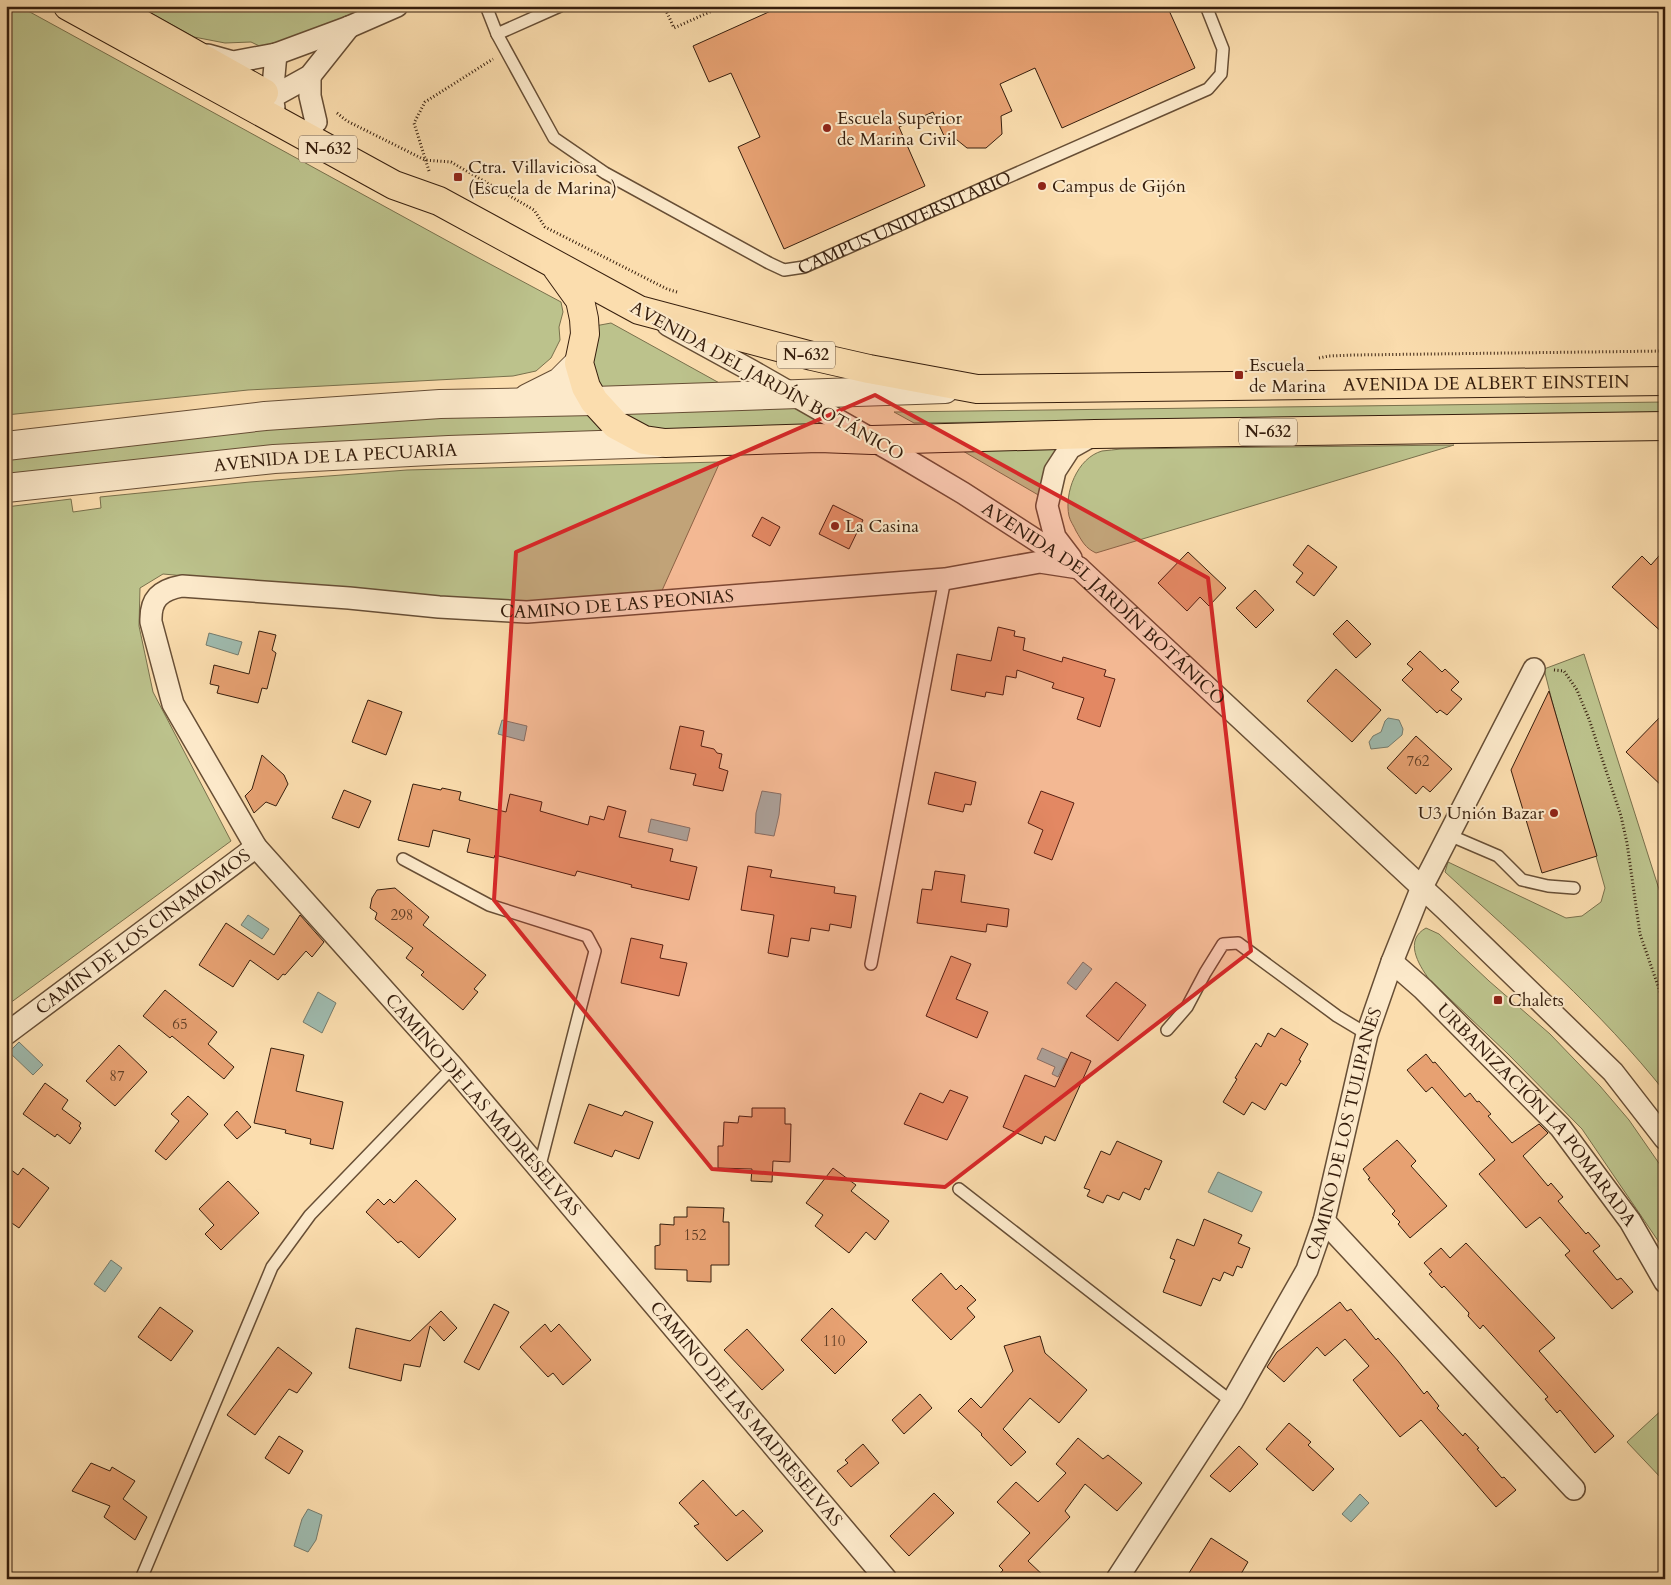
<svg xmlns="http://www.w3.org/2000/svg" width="1671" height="1585" viewBox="0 0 1671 1585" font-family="Cardo,serif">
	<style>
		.green { fill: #bcc28c; stroke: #79704c }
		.water { fill: #9fbbaf; stroke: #757c6e }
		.building { fill: #e7a172; stroke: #361e0d }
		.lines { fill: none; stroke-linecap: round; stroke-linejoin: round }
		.service-casing { stroke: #674e35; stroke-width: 14 }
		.minor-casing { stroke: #674e35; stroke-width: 24 }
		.tertiary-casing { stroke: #674e35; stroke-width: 30 }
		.trunk-casing { stroke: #361e0d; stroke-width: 30 }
		.path { stroke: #361e0d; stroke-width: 3; stroke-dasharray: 1 2.5; stroke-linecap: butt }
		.service { stroke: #fce9ca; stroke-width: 11 }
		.minor { stroke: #fce9ca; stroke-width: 21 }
		.tertiary { stroke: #fce9ca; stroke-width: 28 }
		.trunk { stroke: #fbddae; stroke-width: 28 }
		.marked { fill: #d62828; fill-opacity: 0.2; stroke: #d62828; stroke-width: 4; stroke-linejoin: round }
		.poi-dot { fill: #8f2418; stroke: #fce9ca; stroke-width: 2 }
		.labels { text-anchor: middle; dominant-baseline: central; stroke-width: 4; stroke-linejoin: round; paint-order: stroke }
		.number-label { font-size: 15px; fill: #623f26 }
		.shield { fill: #fce9ca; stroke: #715b46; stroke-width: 1 }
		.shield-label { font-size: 16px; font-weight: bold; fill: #361e0d }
		.poi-label { font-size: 18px; fill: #361e0d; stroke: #fce9ca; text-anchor: start }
		.street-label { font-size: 18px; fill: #361e0d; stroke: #fce9ca }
	</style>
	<rect width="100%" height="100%" fill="#fbddae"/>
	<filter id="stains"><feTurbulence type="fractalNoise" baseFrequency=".004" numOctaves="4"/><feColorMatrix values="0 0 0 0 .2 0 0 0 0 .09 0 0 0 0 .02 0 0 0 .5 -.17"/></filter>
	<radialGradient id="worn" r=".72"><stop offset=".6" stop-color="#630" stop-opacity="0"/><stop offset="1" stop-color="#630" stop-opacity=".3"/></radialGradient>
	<g class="green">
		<path d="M6 6H19L475 256 561 302 563 312 559 327 560 340 551 358 536 371 513 376 248 390 6 415Z"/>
		<path d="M138 6H397L276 54 251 42 225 43 194 37Z"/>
		<path d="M611 323 723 385 595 390 592 375 595 326Z"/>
		<path d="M793 394 872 440 819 438 6 488V446Z"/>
		<path d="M1665 402V413L914 423 894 412Z"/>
		<path d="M1454 445 1096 553C1085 548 1082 541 1076 531 1074 526 1070 521 1069 516 1064 493 1077 458 1102 451 1108 450 1115 450 1121 449Z"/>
		<path d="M1059 446 1040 496 956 447Z"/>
		<path d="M720 462 660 595 540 603 454 600 163 574 140 588 139 626 153 692 231 841 6 1006V507L71 499 73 512 101 508 100 497 250 482 407 470Z"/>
		<path d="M1584 654 1665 908V1092C1601 1011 1521 942 1445 872L1448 862 1566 918 1582 916 1601 902 1605 888 1552 701 1544 669Z"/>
		<path d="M1426 928 1439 934 1489 981 1550 1034 1600 1086 1629 1120 1665 1172V1251L1582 1129 1508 1054 1429 979C1418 964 1404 940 1426 928Z"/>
		<path d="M1665 1407V1476L1662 1479 1627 1442Z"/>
	</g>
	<g class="water">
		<path d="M209 633 242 642 238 655 206 645Z"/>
		<path d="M1388 718 1399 720 1403 729 1402 735 1388 747 1371 749 1369 742 1373 736 1381 732 1385 721Z"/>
		<path d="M502 720 527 726 524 741 498 734Z"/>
		<path d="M762 791 781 794 779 815 774 836 755 833 756 813Z"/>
		<path d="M651 819 690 828 687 841 648 832Z"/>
		<path d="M248 915 269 929 262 939 241 925Z"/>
		<path d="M1083 962 1092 969 1076 990 1067 983Z"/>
		<path d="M318 992 336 1003 322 1033 303 1022Z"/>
		<path d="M19 1042 43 1065 33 1075 9 1052Z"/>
		<path d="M1042 1048 1067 1059 1058 1077 1052 1074 1055 1067 1037 1059Z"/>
		<path d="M1218 1172 1262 1192 1252 1212 1208 1192Z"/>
		<path d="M111 1260 122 1268 105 1292 94 1284Z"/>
		<path d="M1360 1494 1369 1503 1351 1522 1342 1514Z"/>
		<path d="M308 1509 322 1515 316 1540 308 1552 294 1546 302 1519Z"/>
	</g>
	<g class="building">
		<path d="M782 6H1167L1195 68 1062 128 1035 68 1000 84 1012 111 1001 116 1002 134 986 148H967L952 136 946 140 933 112 899 127 925 186 784 249 738 147 760 137 731 73 709 82 693 46Z"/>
		<path d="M833 505 863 520 849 549 819 534Z"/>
		<path d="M762 517 780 527 770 546 752 536Z"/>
		<path d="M1308 545 1337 567 1314 596 1296 582 1303 573 1293 565Z"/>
		<path d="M1665 549V635L1612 587 1642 556 1651 565Z"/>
		<path d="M1188 552 1226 588 1209 606 1200 597 1187 611 1158 583Z"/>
		<path d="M1255 590 1274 610 1256 628 1236 608Z"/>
		<path d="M1347 620 1371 644 1356 658 1333 634Z"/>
		<path d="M998 627 1015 631 1014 636 1025 638 1023 650 1062 662 1063 657 1106 670 1104 676 1115 679 1100 727 1077 719 1084 698 1052 688 1054 683 1017 670 1016 678 1006 676 1003 695 986 692 985 697 951 690 957 654 991 661Z"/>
		<path d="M259 631 276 635 272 650 276 653 267 689 262 688 258 703 217 693 219 686 210 684 214 665 249 674Z"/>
		<path d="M1420 651 1442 672 1445 669 1459 682 1451 690 1462 699 1447 715 1440 710 1437 713 1402 680 1413 669 1407 664Z"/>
		<path d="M1336 669 1381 710 1352 742 1307 701Z"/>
		<path d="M1549 691 1597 856 1542 873 1511 770Z"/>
		<path d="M368 700 402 712 386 755 352 742Z"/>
		<path d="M1665 712V789L1626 752Z"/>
		<path d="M680 726 704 731 701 746 714 749 717 753 722 754 719 768 728 771 723 791 693 785 696 774 670 769Z"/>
		<path d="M1416 736 1452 769 1430 792 1423 786 1416 794 1387 768Z"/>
		<path d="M262 755 284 775 288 784 276 806 266 802 254 813 245 796 252 789Z"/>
		<path d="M935 772 976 782 971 805 965 804 963 812 928 804Z"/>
		<path d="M413 784 441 790 442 788 461 792 459 800 506 812 510 794 542 802 540 811 588 825 590 816 604 820 608 806 626 811 619 837 673 849 670 861 697 867 689 900 631 887 632 885 577 871 575 876 495 855 494 858 467 852 470 839 433 830 429 847 398 840Z"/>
		<path d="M344 790 371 801 359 828 332 818Z"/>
		<path d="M1041 791 1074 803 1052 860 1034 853 1043 830 1028 823Z"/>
		<path d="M748 866 772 870 770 877 835 887 834 893 856 896 851 928 830 924 829 931 811 928 809 941 791 938 788 957 768 953 774 915 741 910Z"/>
		<path d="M935 871 965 875 961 902 1009 909 1007 927 987 924 986 932 917 923 922 889 932 890Z"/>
		<path d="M395 888 429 917 423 925 486 975 474 989 478 992 463 1010 421 975 424 972 406 958 413 948 375 919 377 913 370 908 372 898 377 890Z"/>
		<path d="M300 915 324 942 312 957 306 951 285 975 283 974 278 980 250 960 233 987 199 965 226 923 274 955Z"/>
		<path d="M631 938 663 945 660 958 687 963 679 996 621 983Z"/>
		<path d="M951 956 971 964 956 999 988 1012 977 1038 926 1016Z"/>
		<path d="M1116 982 1146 1005 1118 1041 1086 1016Z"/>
		<path d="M165 990 217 1032 208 1044 234 1067 224 1079 172 1036 170 1038 143 1016Z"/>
		<path d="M1281 1028 1308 1044 1299 1060 1301 1061 1286 1086 1281 1083 1265 1110 1252 1102 1244 1115 1223 1102 1237 1079 1235 1078 1256 1043 1261 1047 1268 1033 1275 1037Z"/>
		<path d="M119 1045 147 1072 115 1106 86 1081Z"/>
		<path d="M271 1048 304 1055 296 1091 343 1102 333 1149 310 1144 311 1139 285 1133 286 1130 254 1123Z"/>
		<path d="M1071 1052 1091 1061 1055 1141 1045 1136 1042 1144 1003 1127 1025 1075 1055 1087Z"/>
		<path d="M1426 1054 1433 1063 1435 1062 1465 1097 1470 1093 1477 1102 1479 1101 1491 1114 1488 1116 1512 1143 1539 1124 1548 1133 1523 1156 1548 1186 1551 1183 1563 1197 1558 1201 1586 1234 1588 1232 1600 1246 1593 1251 1617 1280 1621 1278 1633 1292 1612 1309 1565 1255 1570 1251 1540 1217 1526 1228 1479 1174 1495 1160 1432 1087 1426 1092 1407 1070Z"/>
		<path d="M45 1083 68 1100 62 1109 81 1123 79 1126 81 1128 70 1144 57 1134 55 1137 23 1114Z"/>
		<path d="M950 1090 968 1097 947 1140 904 1124 920 1093 943 1103Z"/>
		<path d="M188 1096 208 1114 166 1160 155 1151 179 1121 171 1114Z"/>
		<path d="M589 1104 622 1116 625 1111 653 1122 639 1159 615 1150 612 1157 574 1143Z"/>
		<path d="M752 1108H785V1124H791L790 1162 773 1161 772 1182 751 1181 752 1169 718 1168V1146H723L724 1122 738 1123 739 1116 752 1117Z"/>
		<path d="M237 1111 251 1127 237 1139 224 1125Z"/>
		<path d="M1397 1140 1416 1161 1411 1166 1447 1206 1410 1238 1398 1224 1400 1222 1392 1214 1395 1211 1368 1179 1370 1178 1363 1169Z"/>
		<path d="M1117 1141 1162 1161 1149 1190 1145 1188 1140 1200 1123 1192 1119 1200 1107 1195 1103 1203 1087 1196 1090 1190 1084 1188 1101 1151 1110 1155Z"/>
		<path d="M6 1166 18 1175 23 1168 49 1188 19 1228 6 1219Z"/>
		<path d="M833 1168 856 1185 851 1191 889 1221 875 1240 866 1232 849 1253 815 1226 823 1215 806 1203Z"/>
		<path d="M416 1180 456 1219 419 1258 401 1241 398 1243 366 1212 378 1199 384 1205 390 1199 394 1203Z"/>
		<path d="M228 1181 259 1213 221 1250 205 1234 214 1225 199 1209Z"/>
		<path d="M687 1207 724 1208 723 1222H729V1265H711V1282L687 1281V1270L655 1269V1246L660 1245V1224L674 1225V1217H687Z"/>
		<path d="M1204 1219 1242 1235 1238 1243 1250 1248 1242 1268 1237 1266 1233 1276 1224 1272 1220 1281 1213 1278 1201 1306 1163 1292 1175 1260 1170 1258 1177 1239 1194 1246Z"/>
		<path d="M1466 1243 1555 1338 1539 1351 1614 1436 1595 1453 1560 1410 1557 1413 1545 1399 1548 1397 1483 1325 1480 1329 1468 1316 1469 1313 1444 1286 1442 1288 1429 1274 1432 1272 1424 1263 1441 1248 1450 1258Z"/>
		<path d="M941 1273 956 1290 961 1285 976 1300 967 1308 975 1317 951 1340 912 1300Z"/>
		<path d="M1340 1302 1347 1311 1351 1309 1376 1340 1378 1338 1398 1361 1424 1394 1427 1391 1439 1406 1437 1408 1463 1436 1465 1433 1479 1448 1477 1449 1502 1478 1504 1477 1516 1490 1496 1507 1421 1420 1400 1437 1353 1380 1369 1366 1345 1339 1325 1356 1317 1347 1284 1382 1267 1367 1277 1352Z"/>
		<path d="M494 1304 509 1312 479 1370 464 1362Z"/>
		<path d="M160 1307 193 1331 171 1361 138 1337Z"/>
		<path d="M832 1308 867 1342 835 1374 801 1340Z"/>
		<path d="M441 1311 457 1328 444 1341 430 1326 420 1367 404 1364 401 1381 349 1368 356 1328 410 1341Z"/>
		<path d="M545 1324 551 1332 559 1324 591 1360 563 1385 553 1373 548 1377 520 1347Z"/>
		<path d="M747 1329 784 1370 762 1390 724 1350Z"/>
		<path d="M1040 1336 1045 1353 1087 1390 1059 1423 1030 1398 1003 1429 1026 1452 1011 1466 981 1435 982 1434 958 1411 971 1398 981 1408 1013 1371 1004 1346Z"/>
		<path d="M278 1347 312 1373 297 1393 289 1389 255 1435 227 1415Z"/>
		<path d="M920 1394 932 1408 904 1434 892 1420Z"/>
		<path d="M1289 1423 1311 1442 1308 1445 1334 1469 1313 1491 1266 1449Z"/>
		<path d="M279 1436 303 1451 289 1474 265 1458Z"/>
		<path d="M1078 1438 1103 1459 1108 1455 1142 1483 1117 1511 1085 1484 1065 1511 1070 1517 1028 1561 1047 1579H995L1003 1570 999 1566 1030 1533 997 1502 1016 1482 1038 1502 1066 1473 1056 1464Z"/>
		<path d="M863 1444 879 1463 851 1487 837 1471 848 1463 845 1460Z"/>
		<path d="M1239 1446 1258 1464 1230 1492 1210 1476Z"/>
		<path d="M91 1463 110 1471 112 1467 135 1481 123 1499 147 1517 135 1540 104 1517 110 1506 72 1491Z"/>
		<path d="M703 1480 736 1516 743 1510 763 1531 727 1561 694 1526 699 1524 679 1503Z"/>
		<path d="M934 1493 954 1513 909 1556 890 1536Z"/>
		<path d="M1211 1538 1248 1562 1238 1579H1198L1189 1573Z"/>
	</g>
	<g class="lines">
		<defs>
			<g id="service">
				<path id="s1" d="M486 6 497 34 554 138 605 173 769 263 784 270 804 267 1208 89 1221 74 1223 49 1206 6"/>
				<path d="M497 34 560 6"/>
				<path d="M1449 835 1498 856 1522 880 1548 886 1574 888"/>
				<path d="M403 859 489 905 587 936 595 951 539 1169"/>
				<path d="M871 964 945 579"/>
				<path d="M1167 1030 1187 1007 1205 973 1223 944 1238 943 1337 1016 1367 1034"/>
				<path d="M959 1189 1232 1402"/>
				<path d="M141 1579 272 1267 310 1215 453 1067"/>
			</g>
			<g id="minor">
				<path d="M208 55 233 62 276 54 349 27 397 6"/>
				<path d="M310 76V96L316 122"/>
				<path d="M272 97 310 76 349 27"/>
				<path d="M274 108 272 97 276 54"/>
				<path id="s2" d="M668 325 752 371 899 455 963 493 1079 568 1445 909 1613 1072 1665 1139"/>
				<path d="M1071 558 1055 537 1047 506 1055 471 1070 448 1095 434"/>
				<path id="s3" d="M1392 962 1423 989 1560 1127 1630 1221 1665 1282"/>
				<path id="s4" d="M6 1034 256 847"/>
				<path d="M1324 1221 1574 1489"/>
				<path id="s5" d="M886 1579 453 1067 256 847 173 704 151 622C150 599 160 590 182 586L349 598 439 607 527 612 945 579 1040 562 1079 568"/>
				<path id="s6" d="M1117 1579 1232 1402 1307 1270 1324 1221 1367 1034 1392 962 1422 887 1534 669"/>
			</g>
			<g id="tertiary">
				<path d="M528 398 560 382 579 363"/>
				<path d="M6 446 265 416 440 404 594 401 945 389"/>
				<path id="s7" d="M6 488 274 459 449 450 660 443"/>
			</g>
			<g id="trunk">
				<path id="s8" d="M68 6 394 185 439 201 639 310 812 356 869 369 977 389 1665 381"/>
				<path d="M109 6 264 93"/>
				<path d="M557 268 580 300 584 319 585 334 579 363 586 387 594 401 616 425 644 440 665 443 819 438 872 440 1095 434 1665 426"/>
			</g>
		</defs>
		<use href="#service" class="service-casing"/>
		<use href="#minor" class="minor-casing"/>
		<use href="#tertiary" class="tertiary-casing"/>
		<use href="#trunk" class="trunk-casing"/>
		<g class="path">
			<path d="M664 6 674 28 723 6"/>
			<path d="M337 113 347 121 425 160 451 162 534 210 545 227 667 289 677 292"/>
			<path d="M429 171 414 123 425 102 493 59"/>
			<path d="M1319 358 1329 356 1354 355 1665 351"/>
			<path d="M1554 670 1564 671 1577 690 1589 719 1621 816 1627 843 1640 934 1665 1006"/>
		</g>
		<use href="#service" class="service"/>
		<use href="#minor" class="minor"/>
		<use href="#tertiary" class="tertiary"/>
		<use href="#trunk" class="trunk"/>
	</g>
	<path class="marked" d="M875 395 1208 578 1251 951 945 1187 712 1169 494 900 516 552Z"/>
	<g class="poi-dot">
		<circle cx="827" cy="128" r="5"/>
		<rect x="453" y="172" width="10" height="10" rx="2.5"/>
		<circle cx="1042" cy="186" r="5"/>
		<rect x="1234" y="370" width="10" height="10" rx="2.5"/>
		<circle cx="835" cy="526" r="5"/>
		<circle cx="1554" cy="813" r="5"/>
		<rect x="1493" y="995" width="10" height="10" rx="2.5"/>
	</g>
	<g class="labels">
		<g class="number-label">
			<text x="1418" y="761">762</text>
			<text x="402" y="915">298</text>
			<text x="180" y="1024">65</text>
			<text x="117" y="1076">87</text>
			<text x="695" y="1235">152</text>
			<text x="834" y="1341">110</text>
		</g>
		<g class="shield">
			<rect x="299" y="135.5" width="58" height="27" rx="4"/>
			<rect x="777" y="341.5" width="58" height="27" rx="4"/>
			<rect x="1239" y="418.5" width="58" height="27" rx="4"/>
		</g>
		<g class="shield-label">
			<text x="328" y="149">N-632</text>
			<text x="806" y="355">N-632</text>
			<text x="1268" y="432">N-632</text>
		</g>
		<g class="poi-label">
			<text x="837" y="118">Escuela Superior<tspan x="837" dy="21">de Marina Civil</tspan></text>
			<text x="468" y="167">Ctra. Villaviciosa<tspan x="468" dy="21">(Escuela de Marina)</tspan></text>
			<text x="1052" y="186">Campus de Gijón</text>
			<text x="1249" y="365">Escuela<tspan x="1249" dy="21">de Marina</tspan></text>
			<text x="845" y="526">La Casina</text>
			<text x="1544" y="813" text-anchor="end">U3 Unión Bazar</text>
			<text x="1508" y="1000">Chalets</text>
		</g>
		<g class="street-label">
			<text stroke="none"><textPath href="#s1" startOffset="544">CAMPUS UNIVERSITARIO</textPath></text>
			<text transform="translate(767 381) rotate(29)">AVENIDA DEL JARDÍN BOTÁNICO</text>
			<text stroke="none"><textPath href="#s8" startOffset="1504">AVENIDA DE ALBERT EINSTEIN</textPath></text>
			<text stroke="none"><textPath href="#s7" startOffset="331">AVENIDA DE LA PECUARIA</textPath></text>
			<text stroke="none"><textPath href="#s5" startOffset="1706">CAMINO DE LAS PEONIAS</textPath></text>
			<text stroke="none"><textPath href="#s2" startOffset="519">AVENIDA DEL JARDÍN BOTÁNICO</textPath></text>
			<text stroke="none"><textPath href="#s4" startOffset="171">CAMÍN DE LOS CINAMOMOS</textPath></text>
			<text transform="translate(483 1105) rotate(49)">CAMINO DE LAS MADRESELVAS</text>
			<text stroke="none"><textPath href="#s3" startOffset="211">URBANIZACIÓN LA POMARADA</textPath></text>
			<text stroke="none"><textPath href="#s6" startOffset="504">CAMINO DE LOS TULIPANES</textPath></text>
			<text transform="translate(746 1414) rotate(50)">CAMINO DE LAS MADRESELVAS</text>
		</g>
	</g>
	<rect width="1671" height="1585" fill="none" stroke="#fbddae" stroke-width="25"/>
	<rect x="8" y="8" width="1656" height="1570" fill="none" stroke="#361e0d" stroke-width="2.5"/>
	<rect x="12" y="12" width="1646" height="1560" fill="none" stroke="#361e0d"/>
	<rect width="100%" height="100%" filter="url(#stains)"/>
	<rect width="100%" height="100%" fill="url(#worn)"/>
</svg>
